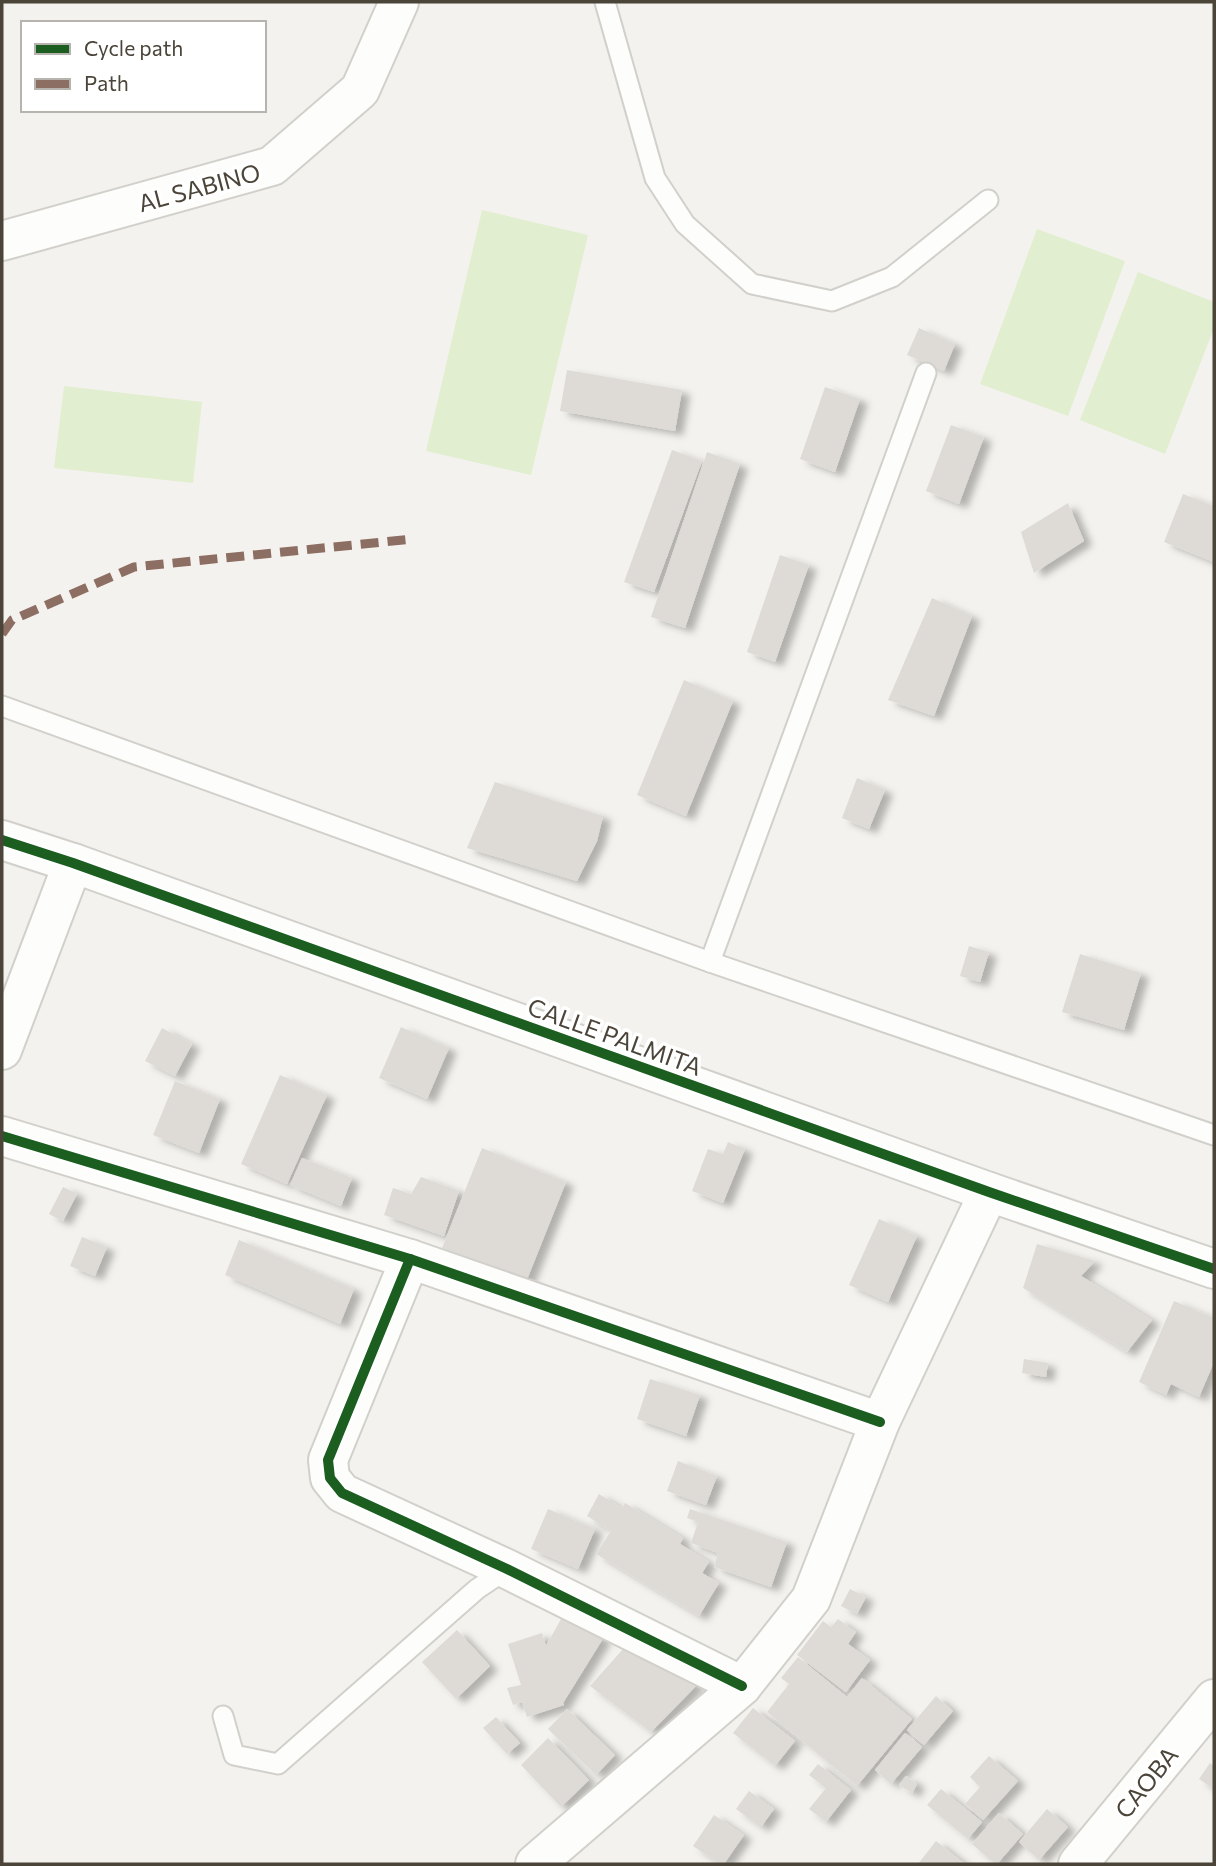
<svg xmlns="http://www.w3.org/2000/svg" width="1216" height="1866" viewBox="0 0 1216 1866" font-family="Commissioner,sans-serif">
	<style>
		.green { fill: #e1eecf }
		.building { fill: #dedbd6; filter: url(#shadow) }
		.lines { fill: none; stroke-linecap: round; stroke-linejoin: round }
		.lane-casing { stroke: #d2d0cb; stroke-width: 23 }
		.street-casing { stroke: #d2d0cb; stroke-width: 42 }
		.lane { stroke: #fdfdfc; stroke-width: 19 }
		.street { stroke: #fdfdfc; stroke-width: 38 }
		.quiet { stroke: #8d6e63; stroke-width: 9; stroke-dasharray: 18 9; stroke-linecap: butt }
		.cycleway-casing { stroke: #fff; stroke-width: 15 }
		.cycleway { stroke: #1b5e20; stroke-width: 10 }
		.labels { text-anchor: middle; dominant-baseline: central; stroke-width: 7; stroke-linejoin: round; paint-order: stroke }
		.street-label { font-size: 24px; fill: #4b4439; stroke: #fff }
	</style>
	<defs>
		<filter id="shadow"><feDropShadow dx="8" dy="4.5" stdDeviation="3.5" flood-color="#0004"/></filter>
	</defs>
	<rect width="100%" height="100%" fill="#f4f2ee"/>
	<g class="green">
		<path d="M482 210 588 235 531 475 426 451Z"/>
		<path d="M1037 229 1125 261 1068 416 980 384Z"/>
		<path d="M1138 272 1214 302V328L1165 454 1080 420Z"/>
		<path d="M64 386 202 402 193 483 54 468Z"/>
	</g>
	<g class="building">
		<path d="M919 328 955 344 944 371 907 355Z"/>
		<path d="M567 370 682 390 675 431 560 411Z"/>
		<path d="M825 387 860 399 835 472 800 459Z"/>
		<path d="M951 425 984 437 959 504 926 491Z"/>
		<path d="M672 450 702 461 654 592 624 582Z"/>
		<path d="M707 452 740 464 685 628 651 617Z"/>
		<path d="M1183 494 1214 506V562L1164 542Z"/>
		<path d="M1068 503 1084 541 1034 573 1021 532Z"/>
		<path d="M780 555 809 565 775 662 747 652Z"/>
		<path d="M932 598 972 616 934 716 888 700Z"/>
		<path d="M684 680 733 701 686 816 637 795Z"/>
		<path d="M857 778 885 790 869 829 842 818Z"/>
		<path d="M495 782 603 816 597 841 577 881 467 848Z"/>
		<path d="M969 946 989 952 980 982 960 976Z"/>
		<path d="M1080 954 1141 973 1124 1030 1062 1012Z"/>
		<path d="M401 1027 449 1048 427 1099 379 1078Z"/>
		<path d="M162 1028 192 1044 175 1076 145 1061Z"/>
		<path d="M280 1075 327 1095 287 1184 241 1164Z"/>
		<path d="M175 1081 220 1099 199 1153 153 1135Z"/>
		<path d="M728 1142 745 1149 723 1203 692 1191 708 1149 723 1154Z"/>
		<path d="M482 1148 566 1182 526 1282 442 1248Z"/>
		<path d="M302 1158 352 1178 341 1206 290 1185Z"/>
		<path d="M421 1177 459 1191 444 1236 384 1215 393 1188 411 1194Z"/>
		<path d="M63 1187 77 1194 63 1221 49 1214Z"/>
		<path d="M879 1219 917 1236 888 1302 849 1285Z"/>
		<path d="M82 1237 107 1247 95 1276 70 1266Z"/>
		<path d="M239 1240 354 1289 340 1324 225 1275Z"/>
		<path d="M1037 1244 1095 1261 1081 1276 1152 1320 1127 1352 1023 1288Z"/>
		<path d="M1174 1301 1214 1318V1362L1199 1397 1171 1384 1166 1395 1139 1382Z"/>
		<path d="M1024 1359 1048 1363 1046 1377 1022 1373Z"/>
		<path d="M650 1379 700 1395 686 1436 637 1419Z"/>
		<path d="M678 1461 717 1476 706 1505 667 1491Z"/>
		<path d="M599 1494 622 1508 625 1503 683 1538 680 1544 709 1562 702 1573 719 1583 699 1616 596 1554 611 1531 587 1516Z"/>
		<path d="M548 1509 595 1529 578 1569 531 1549Z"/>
		<path d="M690 1509 787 1542 771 1587 714 1567 718 1553 691 1543 698 1522 687 1518Z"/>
		<path d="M850 1589 866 1597 857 1614 841 1606Z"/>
		<path d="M561 1619 604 1637 563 1703 564 1705 527 1717 522 1702 513 1705 507 1688 521 1685 508 1644 542 1633 546 1646Z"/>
		<path d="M838 1619 856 1632 848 1644 870 1660 846 1692 797 1655 823 1621 831 1627Z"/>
		<path d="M457 1630 490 1666 456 1699 422 1662Z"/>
		<path d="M624 1648 698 1684 651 1732 590 1686Z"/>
		<path d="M798 1657 847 1697 862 1678 912 1719 857 1786 767 1712 789 1684 781 1678Z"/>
		<path d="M936 1696 953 1711 924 1745 907 1730Z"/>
		<path d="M753 1708 795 1741 775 1766 733 1733Z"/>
		<path d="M567 1709 615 1755 596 1775 548 1729Z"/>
		<path d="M496 1717 520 1743 507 1754 483 1728Z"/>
		<path d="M905 1733 922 1747 891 1784 875 1770Z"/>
		<path d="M548 1738 589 1780 561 1807 521 1765Z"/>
		<path d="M989 1756 1018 1781 983 1820 965 1804 980 1787 970 1777Z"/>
		<path d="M1210 1763 1214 1766V1789L1199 1779Z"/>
		<path d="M818 1764 851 1790 826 1822 809 1809 826 1788 809 1775Z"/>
		<path d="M906 1776 917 1784 912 1793 899 1785Z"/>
		<path d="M941 1789 982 1822 968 1839 927 1805Z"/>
		<path d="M749 1791 774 1809 761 1827 736 1809Z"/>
		<path d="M1047 1809 1068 1827 1039 1860 1019 1842Z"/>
		<path d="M999 1813 1023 1834 997 1864H995L972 1844Z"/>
		<path d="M714 1815 744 1835 724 1864H720L693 1846Z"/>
		<path d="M936 1841 965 1864H918Z"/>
	</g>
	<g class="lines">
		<defs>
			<g id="lane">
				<path d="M605 2 655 178 685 224 752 284 832 301 892 277 988 200"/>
				<path d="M2 706 710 962 1214 1135"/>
				<path d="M710 962 926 373"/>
				<path d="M223 1716 234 1755 278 1764 477 1589 507 1569"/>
			</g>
			<g id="street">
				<path d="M2 241 272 166 360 90 399 2"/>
				<path d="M2 840 73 863 989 1192 1214 1269"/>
				<path d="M2 1050 73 863"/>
				<path d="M2 1136 410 1259 880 1422"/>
				<path d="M410 1259 328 1460 330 1478 342 1493 507 1569 742 1686"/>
				<path d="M535 1864 742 1686 811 1599 880 1422 989 1192"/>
				<path d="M1078 1864 1214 1699"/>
			</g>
		</defs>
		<use href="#lane" class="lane-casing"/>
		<use href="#street" class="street-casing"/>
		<use href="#lane" class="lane"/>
		<use href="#street" class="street"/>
		<path class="quiet" d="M2 634 12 620 134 567 413 539"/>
		<defs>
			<g id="cycleway">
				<path d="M2 840 73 863 989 1192 1214 1269"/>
				<path d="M2 1136 410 1259 880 1422"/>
				<path d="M410 1259 328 1460 330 1478 342 1493 507 1569 742 1686"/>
			</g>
		</defs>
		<use href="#cycleway" class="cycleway-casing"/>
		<use href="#cycleway" class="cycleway"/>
	</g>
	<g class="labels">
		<g class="street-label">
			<text transform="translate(199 187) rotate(-15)">AL SABINO</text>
			<text transform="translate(615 1036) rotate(20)">CALLE PALMITA</text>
			<text transform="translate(1146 1782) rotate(-51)">CAOBA</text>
		</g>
	</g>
	<rect width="1216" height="1866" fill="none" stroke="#4b4439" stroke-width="7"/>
	<rect x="21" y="21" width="245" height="91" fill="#ffffff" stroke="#b7b4b0" stroke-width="2"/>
	<rect x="35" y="44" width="35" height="10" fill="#1b5e20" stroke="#b7b4b0" stroke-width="2"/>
	<text x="84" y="56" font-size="21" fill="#4b4439">Cycle path</text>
	<rect x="35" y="79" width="35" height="10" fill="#8d6e63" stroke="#b7b4b0" stroke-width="2"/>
	<text x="84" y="91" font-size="21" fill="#4b4439">Path</text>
</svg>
